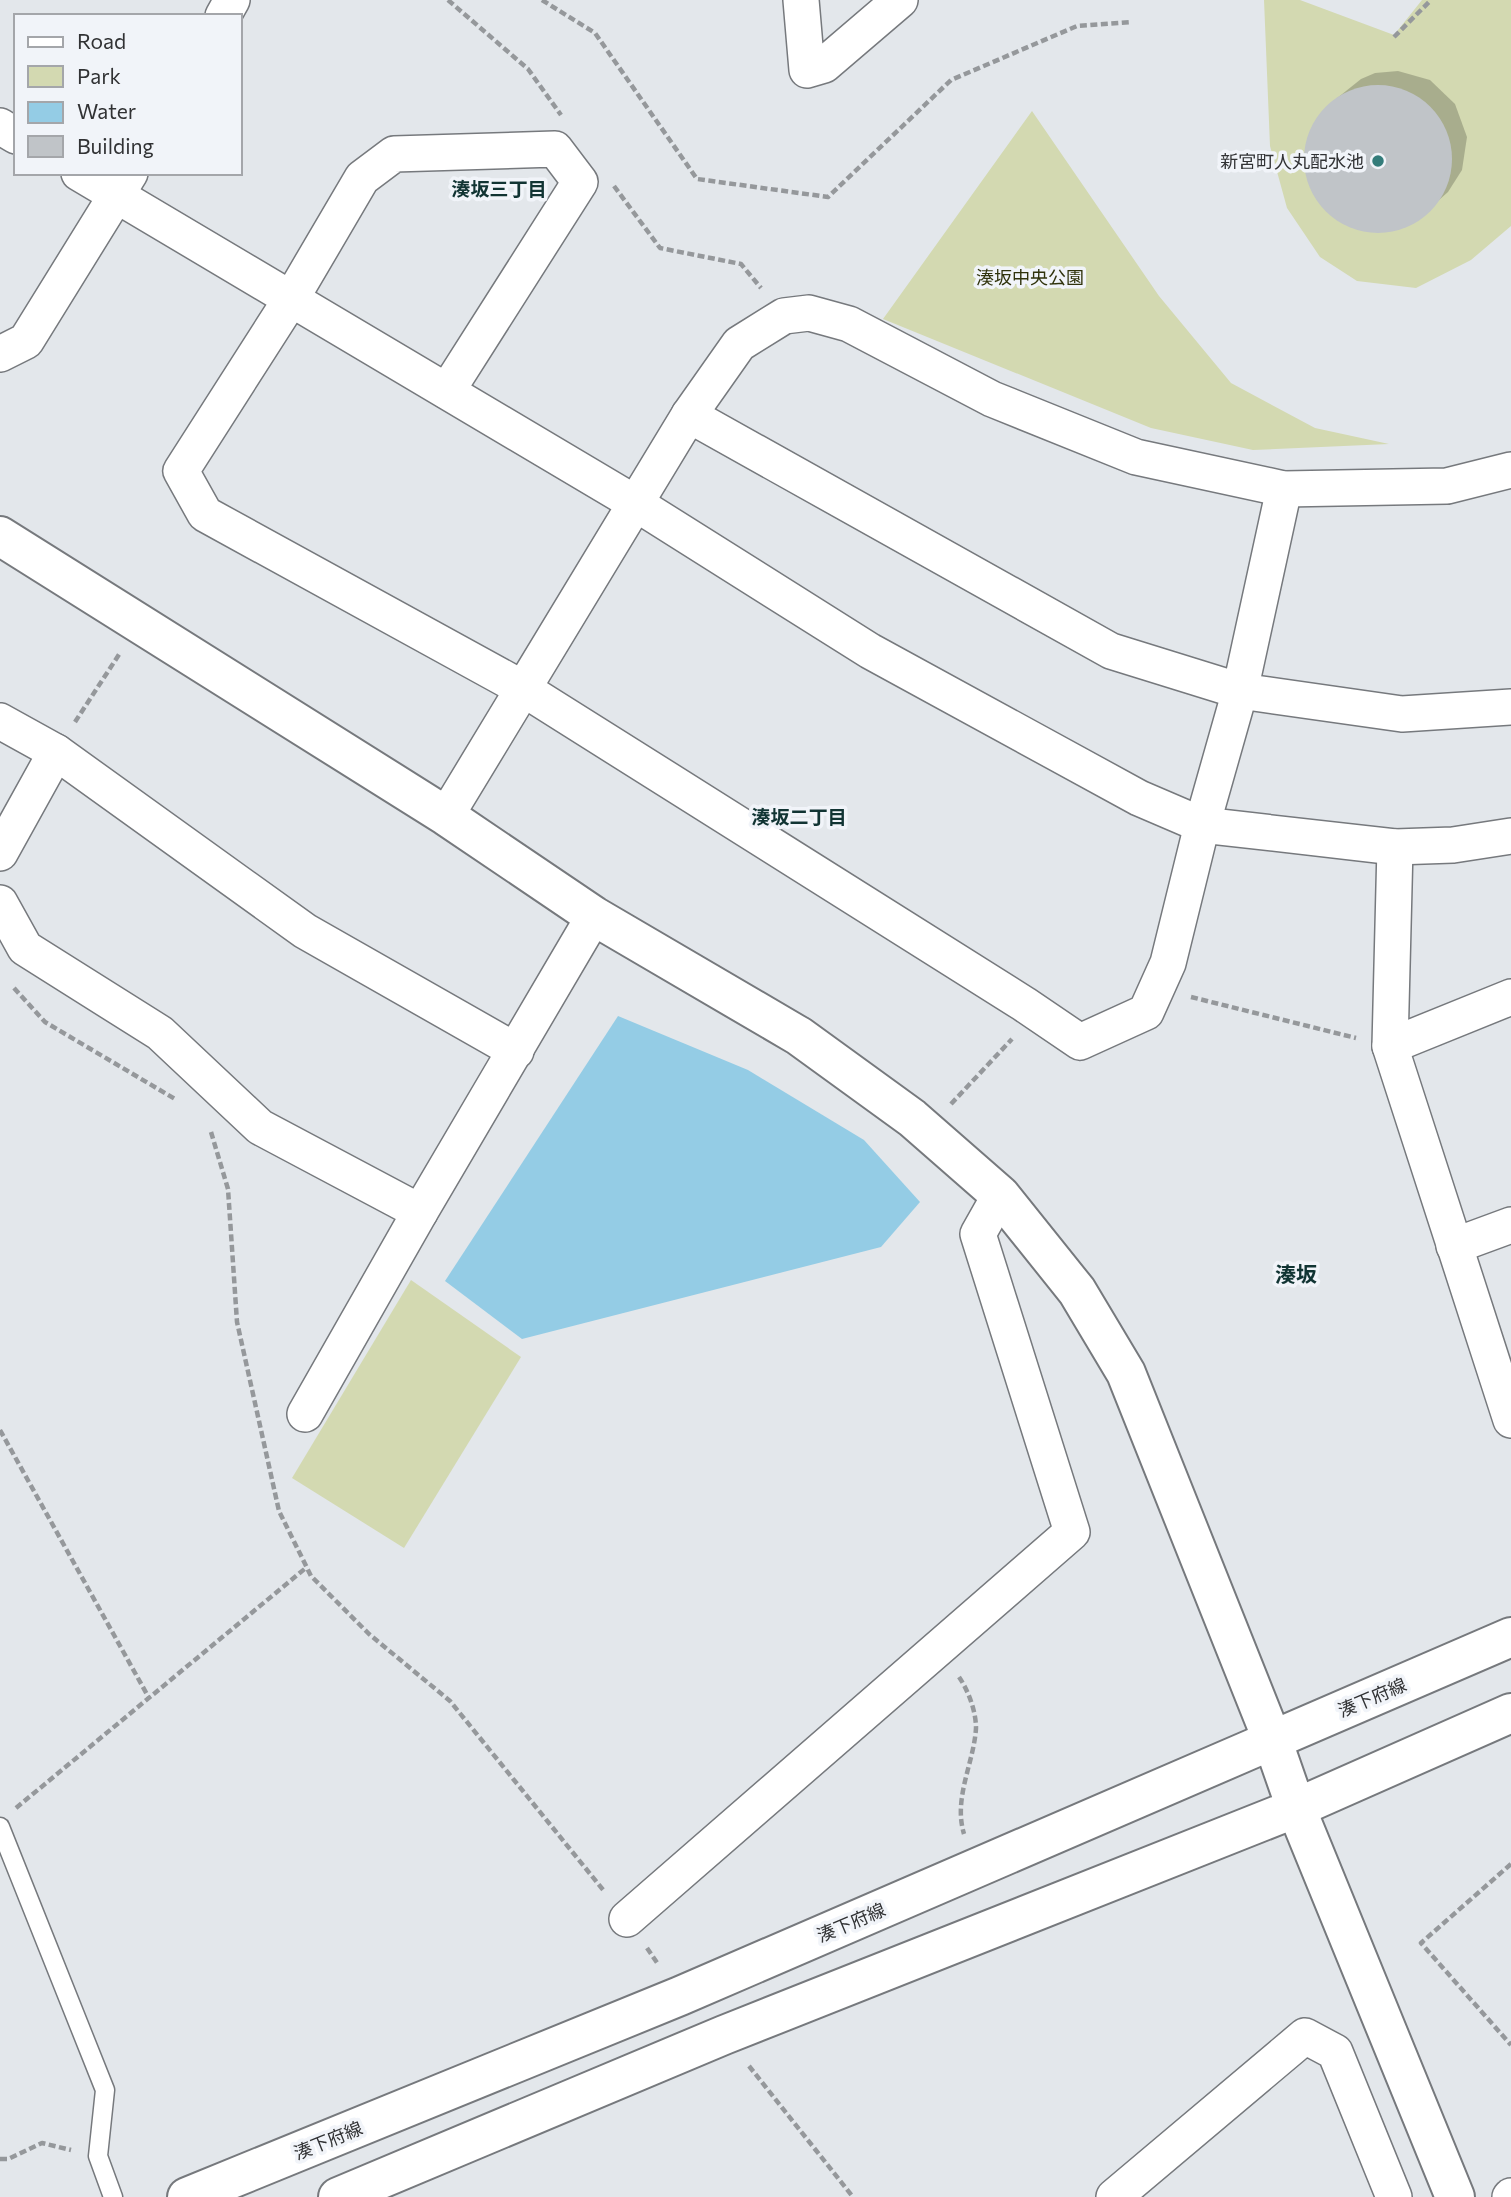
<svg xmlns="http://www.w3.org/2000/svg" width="1511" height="2197" viewBox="0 0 1511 2197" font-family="Commissioner,'Noto Sans JP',sans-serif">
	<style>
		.green { fill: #d3d9b1 }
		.water { fill: #94cce5 }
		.shadow { fill: #0003 }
		.building { fill: #c0c4c8 }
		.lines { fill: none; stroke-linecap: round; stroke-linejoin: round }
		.service-casing { stroke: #76797d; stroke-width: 21 }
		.minor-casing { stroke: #76797d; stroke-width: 38 }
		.tertiary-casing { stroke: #76797d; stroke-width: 42 }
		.secondary-casing { stroke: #76797d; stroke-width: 42 }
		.path { stroke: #95989b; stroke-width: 4.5; stroke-dasharray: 7 3.5; stroke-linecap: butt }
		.service { stroke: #fff; stroke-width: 18 }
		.minor { stroke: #fff; stroke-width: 35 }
		.tertiary { stroke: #fff; stroke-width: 38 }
		.secondary { stroke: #fff; stroke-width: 38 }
		.poi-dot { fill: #337c7a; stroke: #f1f4f9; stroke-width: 2.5 }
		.labels { text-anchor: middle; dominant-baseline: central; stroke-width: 7; stroke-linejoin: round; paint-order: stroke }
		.poi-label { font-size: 18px; fill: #313234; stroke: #f1f4f9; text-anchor: end }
		.park-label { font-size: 18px; fill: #30330c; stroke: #f1f4f9 }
		.street-label { font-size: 18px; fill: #313234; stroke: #f1f4f9 }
		.neighbourhood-label { font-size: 19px; font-weight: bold; fill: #113433; stroke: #f1f4f9 }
		.quarter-label { font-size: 21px; font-weight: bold; fill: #113433; stroke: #f1f4f9 }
	</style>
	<rect width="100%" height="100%" fill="#e3e7eb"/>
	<g class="green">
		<path d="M1264 0H1300L1394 35 1422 0H1511V226L1471 260 1416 288 1357 281 1320 257 1287 208 1270 146Z"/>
		<path d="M1032 111 1159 296 1231 383 1315 428 1389 444 1253 450 1151 428 883 319Z"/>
		<path d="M411 1280 521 1357 404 1548 292 1478Z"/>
	</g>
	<path class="water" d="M618 1016 748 1070 864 1140 920 1202 881 1247 522 1339 445 1281Z"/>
	<path class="shadow" d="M1398 71 1430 80 1455 104 1467 137 1462 170 1448 192 1413 223 1384 231 1351 227 1329 212 1313 192 1306 168V148L1321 115 1336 99 1361 79 1375 73Z"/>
	<circle class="building" cx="1378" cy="159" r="74"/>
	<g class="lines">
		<defs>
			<path id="service" d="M0 1827 105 2090 98 2156 113 2197"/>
			<g id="minor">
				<path d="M801 0 807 70 824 65 900 0"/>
				<path d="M223 16 232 0"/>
				<path d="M0 126 16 136"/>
				<path d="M79 173 635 503 870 651 1139 798 1202 825 1395 847 1453 845 1511 836"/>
				<path d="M0 354 26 341 130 173"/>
				<path d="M447 391 580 182 555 149 394 154 362 178 291 299 181 471 205 514 522 688 1024 1004 1080 1042 1146 1012 1168 963 1202 825 1240 691 1284 489"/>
				<path d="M689 415 1111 651 1240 691 1402 714 1511 707"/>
				<path d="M0 721 56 752 305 931 516 1051"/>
				<path d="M446 816 689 415 739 344 784 316 809 313 849 324 992 399 1136 457 1284 489 1447 486 1511 470"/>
				<path d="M1395 847 1390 1046 1511 1420"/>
				<path d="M0 853 56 752"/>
				<path d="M0 903 25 948 160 1033 260 1127 420 1212"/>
				<path d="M1390 1046 1511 997"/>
				<path d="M1454 1246 1511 1225"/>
				<path d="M305 1414 420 1212 594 916"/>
				<path d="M627 1919 1072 1532 978 1234 1000 1195"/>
				<path d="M1114 2197 1305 2036 1335 2052 1394 2197"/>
				<path d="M1510 2197 1511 2196"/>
			</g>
			<path id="tertiary" d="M0 536 446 816 594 916 799 1036 912 1118 1000 1195 1077 1291 1126 1373 1272 1739 1296 1808 1455 2197"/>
			<g id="secondary">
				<path d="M187 2197 680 1996 1511 1637"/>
				<path d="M338 2197 724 2035 1296 1808 1511 1713"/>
			</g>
		</defs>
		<use href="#service" class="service-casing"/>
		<use href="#minor" class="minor-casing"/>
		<use href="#tertiary" class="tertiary-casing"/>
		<use href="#secondary" class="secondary-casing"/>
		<g class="path">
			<path d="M448 0 528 69 561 115"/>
			<path d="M542 0 595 33 697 179 828 197 951 80 1077 26 1132 22"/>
			<path d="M1394 37 1431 0"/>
			<path d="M614 186 660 248 741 264 761 288"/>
			<path d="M75 722 120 653"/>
			<path d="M14 988 45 1022 175 1099"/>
			<path d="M1191 997 1356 1038"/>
			<path d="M951 1104 1012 1039"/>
			<path d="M211 1132 228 1189 237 1322 279 1511 311 1576 369 1634 450 1701 604 1891"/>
			<path d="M0 1430 149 1698"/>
			<path d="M959 1677C968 1690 976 1711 976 1728 974 1763 953 1798 964 1834"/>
			<path d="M16 1808 307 1567"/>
			<path d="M1511 1864 1421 1943 1511 2045"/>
			<path d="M647 1948 658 1964"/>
			<path d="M749 2066 853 2197"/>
			<path d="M0 2159H8L42 2143 71 2150"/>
		</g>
		<use href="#service" class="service"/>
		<use href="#minor" class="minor"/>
		<use href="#tertiary" class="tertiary"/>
		<use href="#secondary" class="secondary"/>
	</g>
	<circle class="poi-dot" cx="1378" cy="161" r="7"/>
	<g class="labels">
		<g class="poi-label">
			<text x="1364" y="161">新宮町人丸配水池</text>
		</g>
		<g class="park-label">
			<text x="1030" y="277">湊坂中央公園</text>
		</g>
		<g class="street-label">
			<text transform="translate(1372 1697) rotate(-23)">湊下府線</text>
			<text transform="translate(851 1922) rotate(-23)">湊下府線</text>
			<text transform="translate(328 2140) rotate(-22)">湊下府線</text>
		</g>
		<g class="neighbourhood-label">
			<text x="499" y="188">湊坂三丁目</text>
			<text x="799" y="816">湊坂二丁目</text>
		</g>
		<g class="quarter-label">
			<text x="1296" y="1273">湊坂</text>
		</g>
	</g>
	<rect x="14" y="14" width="228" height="161" fill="#f1f4f9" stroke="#a4a6aa" stroke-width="2"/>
	<rect x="28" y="37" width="35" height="10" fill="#ffffff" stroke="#a4a6aa" stroke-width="2"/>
	<text x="77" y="49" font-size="21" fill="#313234">Road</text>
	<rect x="28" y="66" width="35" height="21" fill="#d3d9b1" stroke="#a4a6aa" stroke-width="2"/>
	<text x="77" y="84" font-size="21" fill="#313234">Park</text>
	<rect x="28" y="102" width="35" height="21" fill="#94cce5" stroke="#a4a6aa" stroke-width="2"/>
	<text x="77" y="119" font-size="21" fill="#313234">Water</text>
	<rect x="28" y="136" width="35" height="21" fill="#c0c4c8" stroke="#a4a6aa" stroke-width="2"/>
	<text x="77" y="154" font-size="21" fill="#313234">Building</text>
</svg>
